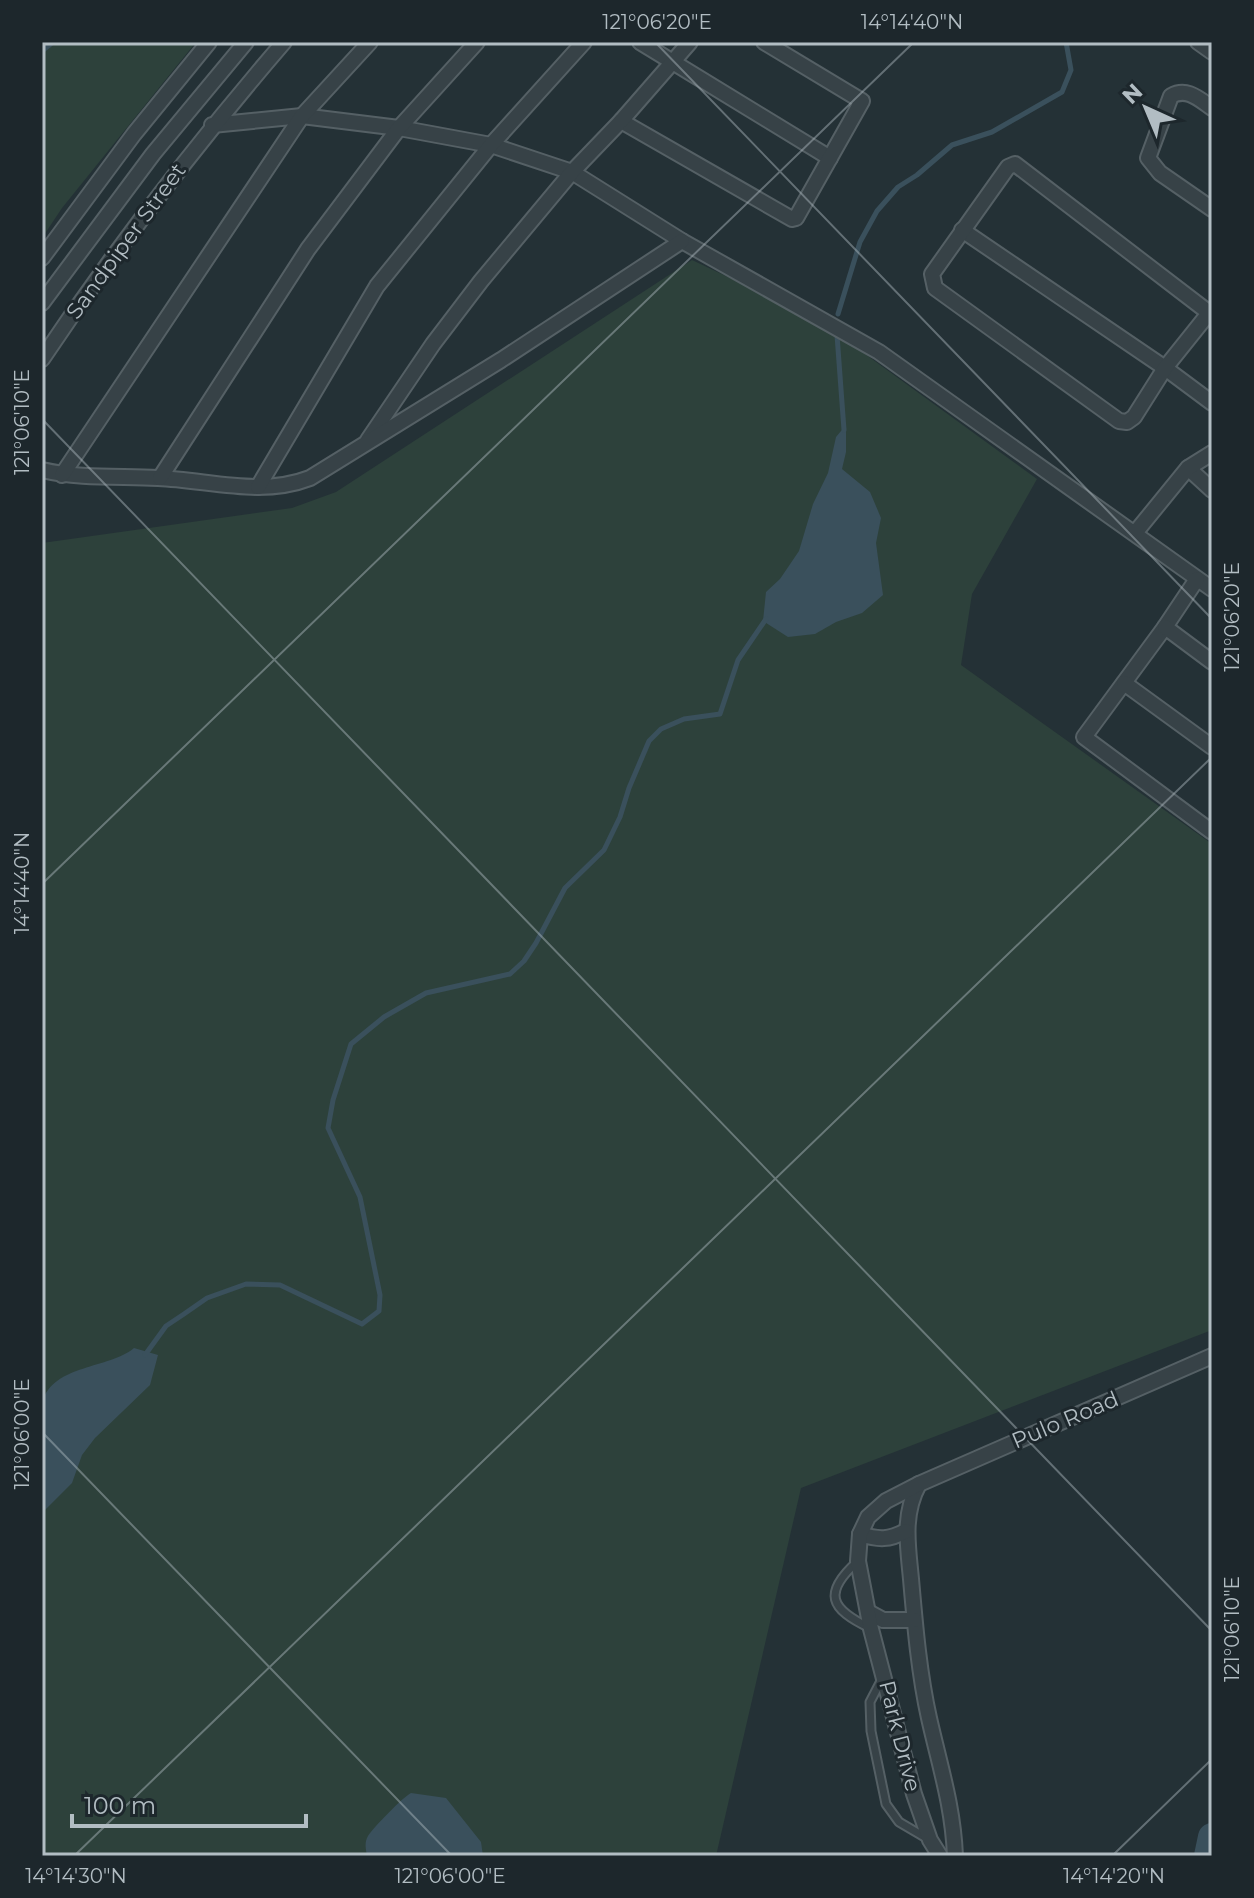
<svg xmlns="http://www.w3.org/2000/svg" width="1254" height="1898" viewBox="0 0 1254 1898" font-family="Montserrat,sans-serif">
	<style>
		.green { fill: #2d413b }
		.water { fill: #3a505c }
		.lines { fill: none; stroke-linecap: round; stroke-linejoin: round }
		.stream { stroke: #3a505c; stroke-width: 5 }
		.river { stroke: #3a505c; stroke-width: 28 }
		.service-casing { stroke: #556065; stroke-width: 11 }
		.minor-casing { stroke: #556065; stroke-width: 18 }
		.service { stroke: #374247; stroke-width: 7 }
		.minor { stroke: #374247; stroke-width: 14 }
		.ticks { fill: none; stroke: #b2bdc3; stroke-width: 2; stroke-opacity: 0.45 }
		.labels { text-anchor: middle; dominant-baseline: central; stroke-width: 6; stroke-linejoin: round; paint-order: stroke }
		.street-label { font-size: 22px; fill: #b2bdc3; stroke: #1d272c }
		.neatline { fill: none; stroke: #b2bdc3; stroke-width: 3 }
		.ticks-label { font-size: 20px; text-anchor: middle; fill: #b2bdc3 }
	</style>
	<rect width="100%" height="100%" fill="#243136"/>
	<g class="green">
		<path d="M42 42H196L62 208 42 238Z"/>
		<path d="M692 260 749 287 850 343 1037 479 972 594 961 665 1212 844V1330L801 1488 716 1856H42V543L292 508 336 492Z"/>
	</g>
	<g class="water">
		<path d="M846 425V452L842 469 870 492 881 518 876 543 883 595 862 613 836 622 815 634 788 637 763 621 766 592 780 579 799 551 813 504 828 473 836 437Z"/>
		<path d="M134 1348 158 1355 150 1385 95 1438 82 1455 72 1483 42 1513V1402C54 1364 109 1369 134 1348Z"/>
		<path d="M411 1793 446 1798 481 1842 483 1856H367C366 1849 364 1843 368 1836 373 1828 404 1796 411 1793Z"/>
	</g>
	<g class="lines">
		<g class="stream">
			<path d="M42 51 53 42"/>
			<path d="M838 314 860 242 877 211 898 187 917 175 952 145 992 132 1062 92 1071 70 1066 42"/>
			<path d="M837 335 844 430"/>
			<path d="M145 1355 166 1326 184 1314 207 1298 246 1284 280 1285 362 1324 379 1311 380 1295 360 1197 328 1128 333 1100 351 1044 384 1017 426 993 510 974 524 961 536 943 565 888 604 850 620 817 629 788 649 741 661 729 684 719 720 714 738 660 766 619"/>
		</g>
		<path class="river" d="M1208 1856 1212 1837"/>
		<defs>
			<g id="service">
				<path d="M858 1561C822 1593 830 1609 870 1628"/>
				<path d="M883 1677 870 1702 871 1731 886 1804 899 1822 928 1839"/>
			</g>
			<g id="minor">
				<path d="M640 42 830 158"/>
				<path d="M1198 42 1212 52"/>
				<path d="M1212 108C1199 99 1187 87 1171 96L1148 158 1160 173 1212 209"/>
				<path d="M621 121 792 219 796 218 862 101 764 42"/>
				<path d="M212 125 302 116 399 128 491 145 572 172 682 241 879 352 1212 589"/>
				<path d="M962 230 1165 368 1212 403"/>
				<path d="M42 258 134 134 209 42"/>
				<path d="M42 303 153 154 246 42"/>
				<path d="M1209 313 1165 368 1134 417 1127 422 1119 421 935 288 932 274 1008 167 1015 164 1212 315"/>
				<path d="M42 359C116 248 197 143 284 42"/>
				<path d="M368 440 433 344 481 281 572 172 621 121 690 42"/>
				<path d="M1188 468 1212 490"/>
				<path d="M42 470C80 479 120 476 158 478 209 480 261 497 310 478L501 360 682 241"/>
				<path d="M62 475 302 116 370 42"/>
				<path d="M160 478 308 249 399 128 477 42"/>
				<path d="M258 487 377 286 491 145 584 42"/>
				<path d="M1135 533 1188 468 1212 453"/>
				<path d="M1197 579 1165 627 1084 737 1212 832"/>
				<path d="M1165 627 1212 662"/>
				<path d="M1124 683 1212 747"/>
				<path d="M919 1484C902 1515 908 1546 911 1579 915 1625 919 1673 929 1718 940 1767 953 1806 955 1856"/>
				<path d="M860 1534C879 1540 889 1540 906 1531"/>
				<path d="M870 1613 883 1620H914"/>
				<path d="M940 1856 930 1840 914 1794 871 1629 858 1561 860 1534 868 1517 886 1501 919 1484 1212 1356"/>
			</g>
		</defs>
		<use href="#service" class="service-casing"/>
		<use href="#minor" class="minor-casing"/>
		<use href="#service" class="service"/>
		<use href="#minor" class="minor"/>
	</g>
	<path class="ticks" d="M655 42 1212 619M42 419 1212 1631M42 884 914 42M42 1432 452 1856M74 1856 1212 757M1112 1856 1212 1759"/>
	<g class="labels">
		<g class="street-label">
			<text transform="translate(126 241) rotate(-54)">Sandpiper Street</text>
			<text transform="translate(1065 1420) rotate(-23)">Pulo Road</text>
			<text transform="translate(900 1736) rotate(76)">Park Drive</text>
		</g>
	</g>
	<rect width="1254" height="1898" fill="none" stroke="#1d272c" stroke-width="88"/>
	<g transform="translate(1146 108) rotate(316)" stroke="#1d272c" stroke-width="6" paint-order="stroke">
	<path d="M0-6L14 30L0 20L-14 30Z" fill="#b2bdc3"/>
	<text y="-12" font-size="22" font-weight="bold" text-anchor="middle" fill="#b2bdc3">N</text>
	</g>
	<path d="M72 1814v12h234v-12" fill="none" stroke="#b2bdc3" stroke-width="4"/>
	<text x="84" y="1814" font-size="24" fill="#b2bdc3" stroke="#1d272c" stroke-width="6" paint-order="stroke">100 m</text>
	<rect x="44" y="44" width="1166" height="1810" class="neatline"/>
	<g class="ticks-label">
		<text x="657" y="29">121°06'20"E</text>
		<text x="912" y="29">14°14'40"N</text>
		<text transform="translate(22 422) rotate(-90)" y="7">121°06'10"E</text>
		<text transform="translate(1232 617) rotate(-90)" y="7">121°06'20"E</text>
		<text transform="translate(22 883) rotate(-90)" y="7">14°14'40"N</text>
		<text transform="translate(22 1434) rotate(-90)" y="7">121°06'00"E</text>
		<text transform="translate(1232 1629) rotate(-90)" y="7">121°06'10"E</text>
		<text x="76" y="1883">14°14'30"N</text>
		<text x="450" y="1883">121°06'00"E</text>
		<text x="1114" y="1883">14°14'20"N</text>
	</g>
</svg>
